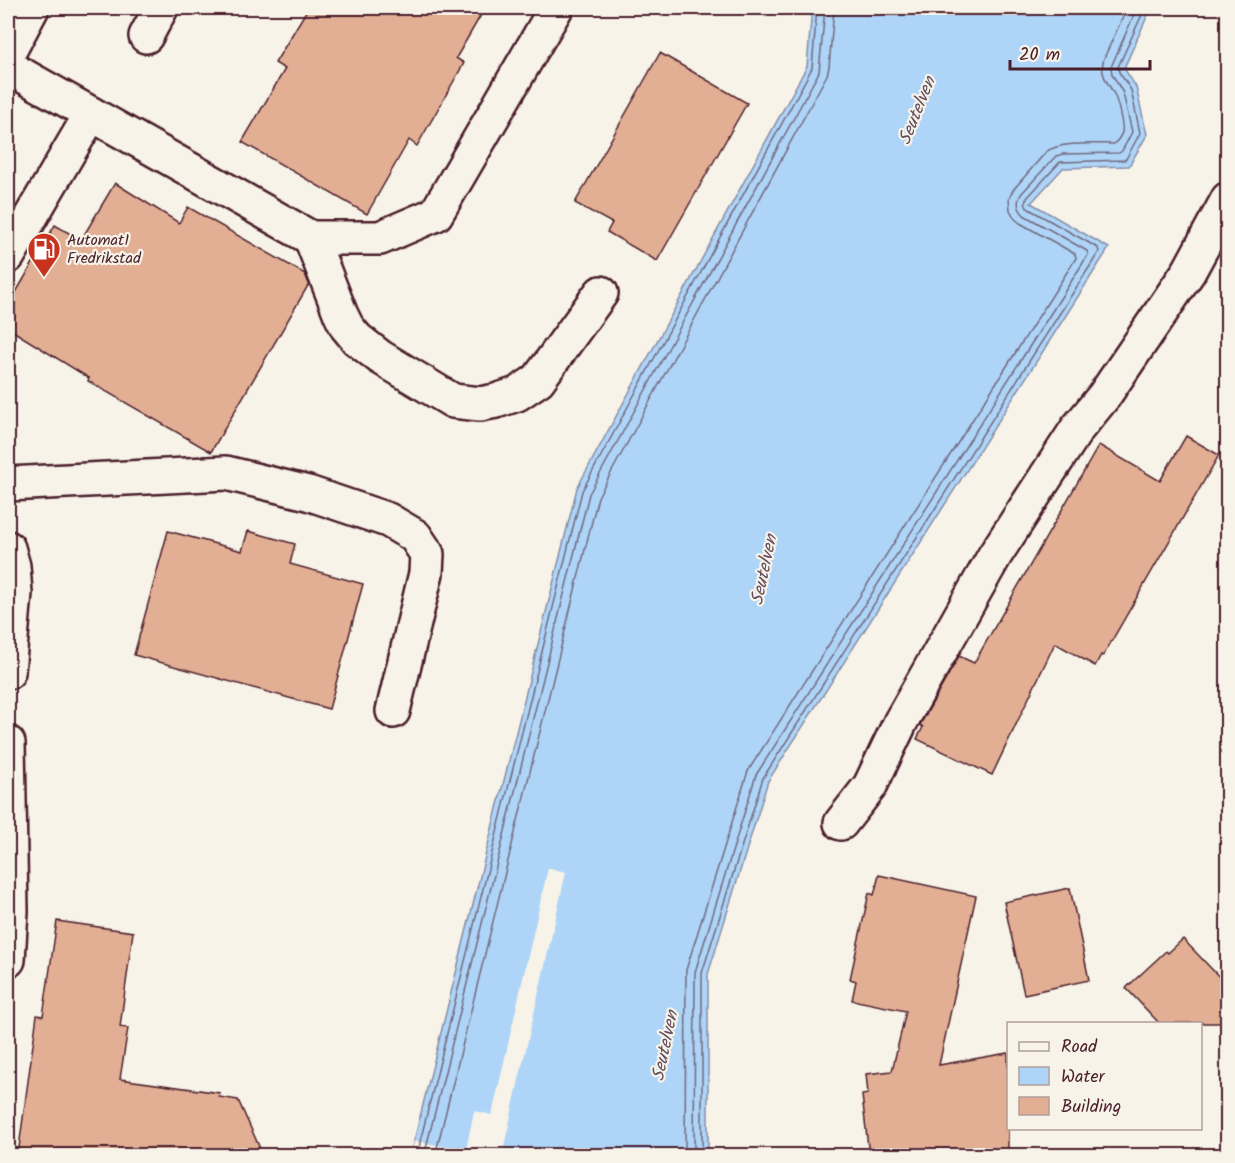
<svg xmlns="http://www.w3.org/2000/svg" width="1235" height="1163" viewBox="0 0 1235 1163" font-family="Kalam,sans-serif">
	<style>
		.water { fill: #aed5f8; stroke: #868ca6; stroke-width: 1.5 }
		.pier { fill: #f7f3e8 }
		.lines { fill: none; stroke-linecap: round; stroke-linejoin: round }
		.shore { stroke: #72687d; stroke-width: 1.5 }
		.building { fill: #e2af95; stroke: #4a1f2b; stroke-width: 1.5 }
		.minor-casing { stroke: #4a1f2b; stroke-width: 38 }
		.minor { stroke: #f7f3e8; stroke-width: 33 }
		.labels { text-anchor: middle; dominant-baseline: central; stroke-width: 4.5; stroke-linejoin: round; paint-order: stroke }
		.poi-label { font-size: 16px; fill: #4a1f2b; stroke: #f7f3e8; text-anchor: start }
		.water-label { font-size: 18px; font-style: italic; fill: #634c5e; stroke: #f7f3e8 }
	</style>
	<rect width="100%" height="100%" fill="#f7f3e8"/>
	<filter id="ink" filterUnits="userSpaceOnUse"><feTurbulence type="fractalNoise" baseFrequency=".0167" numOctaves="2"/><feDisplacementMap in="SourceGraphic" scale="12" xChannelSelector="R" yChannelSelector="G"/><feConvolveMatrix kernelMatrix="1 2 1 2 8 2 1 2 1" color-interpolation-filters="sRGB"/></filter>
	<g filter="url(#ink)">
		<path class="water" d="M812 8H1151L1124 68 1136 87 1147 135 1129 166 1063 168 1031 203 1109 248 768 781 708 974V1155L412 1156 414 1141 577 488 807 66Z"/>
		<path class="pier" d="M548 868 566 872 502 1155 432 1156 412 1152 414 1141 466 1150 474 1111 492 1115Z"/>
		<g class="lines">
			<g class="shore">
				<path d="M418 1156 420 1142 582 491 812 68 817 8"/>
				<path d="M425 1156 427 1144 589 494 819 72 825 8"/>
				<path d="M435 1156 598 497 827 75 829 67 834 8"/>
				<path d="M685 1156 686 970 748 771 1076 258 1075 254 1020 223 1015 219 1010 210 1009 199 1013 190 1046 152C1060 141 1096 144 1114 144 1117 141 1121 137 1122 132 1124 127 1117 100 1114 94 1107 81 1099 74 1104 58L1127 8"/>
				<path d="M694 1156 695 972 756 775 1088 255 1087 251 1024 215C1017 208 1016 201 1022 193L1056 156 1063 154 1119 153 1122 151 1132 132 1123 93 1112 74 1111 67 1137 8"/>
				<path d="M702 1156V973L763 778 1099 252 1098 248 1029 209C1025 206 1024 202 1027 198L1060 162 1124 160 1126 159 1140 133 1131 90 1119 72 1118 67 1145 8"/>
			</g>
		</g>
		<g class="building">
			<path d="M308 8H485L456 58 464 63 417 146 409 140 367 214 242 142 285 69 275 63Z"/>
			<path d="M660 53 747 103 657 261 607 232 612 223 575 203Z"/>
			<path d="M115 183 179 223 188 207 305 274 309 284 211 452 88 381 89 378 8 328V306L55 225 81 240Z"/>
			<path d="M1186 436 1219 455 1103 656 1101 655 1095 666 1055 643 992 775 917 739 923 727 920 725 959 656 974 663 1099 445 1160 481Z"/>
			<path d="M168 531 242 551 248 531 295 544 290 564 363 584 329 709 134 655Z"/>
			<path d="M879 875 976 896 939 1065 1008 1053V1155H869L862 1095 868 1094 866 1074 892 1071 906 1011 852 1000 856 981 850 979 869 893 874 895Z"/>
			<path d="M1070 888 1089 980 1024 994 1004 902Z"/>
			<path d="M57 921 133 932 120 1027 128 1028 120 1079 220 1093 219 1097 238 1100 263 1155H18L37 1015 43 1016Z"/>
			<path d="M1183 939 1227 985V1023H1159L1126 988 1166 951 1168 953Z"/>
		</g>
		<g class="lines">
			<defs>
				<g id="minor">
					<path d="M146 36 161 8"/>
					<path d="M8 53 32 8"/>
					<path d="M8 67 311 238H380L436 214 556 8"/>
					<path d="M311 238 341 315 347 327 357 339 380 357 453 401 480 404 496 401 517 394 538 380 601 293"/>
					<path d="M8 256 91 114"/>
					<path d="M8 484 226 473 308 493 388 520 415 536 427 554 426 573 393 711"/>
					<path d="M8 548 13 566 15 593 8 672"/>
					<path d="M8 743 11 911 8 960"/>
					<path d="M841 823 870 786 901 721 995 555 1077 429 1104 396 1189 271 1228 199"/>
				</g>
			</defs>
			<use href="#minor" class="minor-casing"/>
			<use href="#minor" class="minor"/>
		</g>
	</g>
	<defs>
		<symbol id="fuel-pin" viewBox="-11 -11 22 30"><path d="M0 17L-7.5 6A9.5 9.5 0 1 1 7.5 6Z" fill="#c8321e" stroke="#f7f3e8"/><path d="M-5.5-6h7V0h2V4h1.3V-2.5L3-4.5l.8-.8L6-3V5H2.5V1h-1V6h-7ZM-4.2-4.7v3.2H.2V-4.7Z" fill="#fff"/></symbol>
	</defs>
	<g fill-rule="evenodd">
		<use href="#fuel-pin" x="25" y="230" width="38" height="52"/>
	</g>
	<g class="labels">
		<g class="poi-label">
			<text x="67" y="240">Automat1<tspan x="67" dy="18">Fredrikstad</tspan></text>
		</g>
		<g class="water-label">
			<text transform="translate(918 111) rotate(-68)">Seutelven</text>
			<text transform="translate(765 570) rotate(-78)">Seutelven</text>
			<text transform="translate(666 1046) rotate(-78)">Seutelven</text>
		</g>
	</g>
	<rect width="1235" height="1163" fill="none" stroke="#f7f3e8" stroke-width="30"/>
	<rect x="15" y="15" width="1205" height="1133" fill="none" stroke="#4a1f2b" stroke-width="2" filter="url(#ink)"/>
	<rect x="1007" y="1022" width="195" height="108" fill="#f7f3e8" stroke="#b29e9c" stroke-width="1.5"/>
	<rect x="1019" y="1042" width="30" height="9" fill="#f7f3e8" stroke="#b29e9c" stroke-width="1.5"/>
	<text x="1061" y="1052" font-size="18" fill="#4a1f2b">Road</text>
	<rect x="1019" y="1067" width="30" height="18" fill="#aed5f8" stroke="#b29e9c" stroke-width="1.5"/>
	<text x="1061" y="1082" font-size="18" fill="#4a1f2b">Water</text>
	<rect x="1019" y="1097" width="30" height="18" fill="#e2af95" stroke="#b29e9c" stroke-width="1.5"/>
	<text x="1061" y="1112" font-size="18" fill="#4a1f2b">Building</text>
	<path d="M1010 60v9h140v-9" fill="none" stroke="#4a1f2b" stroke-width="3"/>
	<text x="1019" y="60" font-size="18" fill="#4a1f2b" stroke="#f7f3e8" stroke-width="4.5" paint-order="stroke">20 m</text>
</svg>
